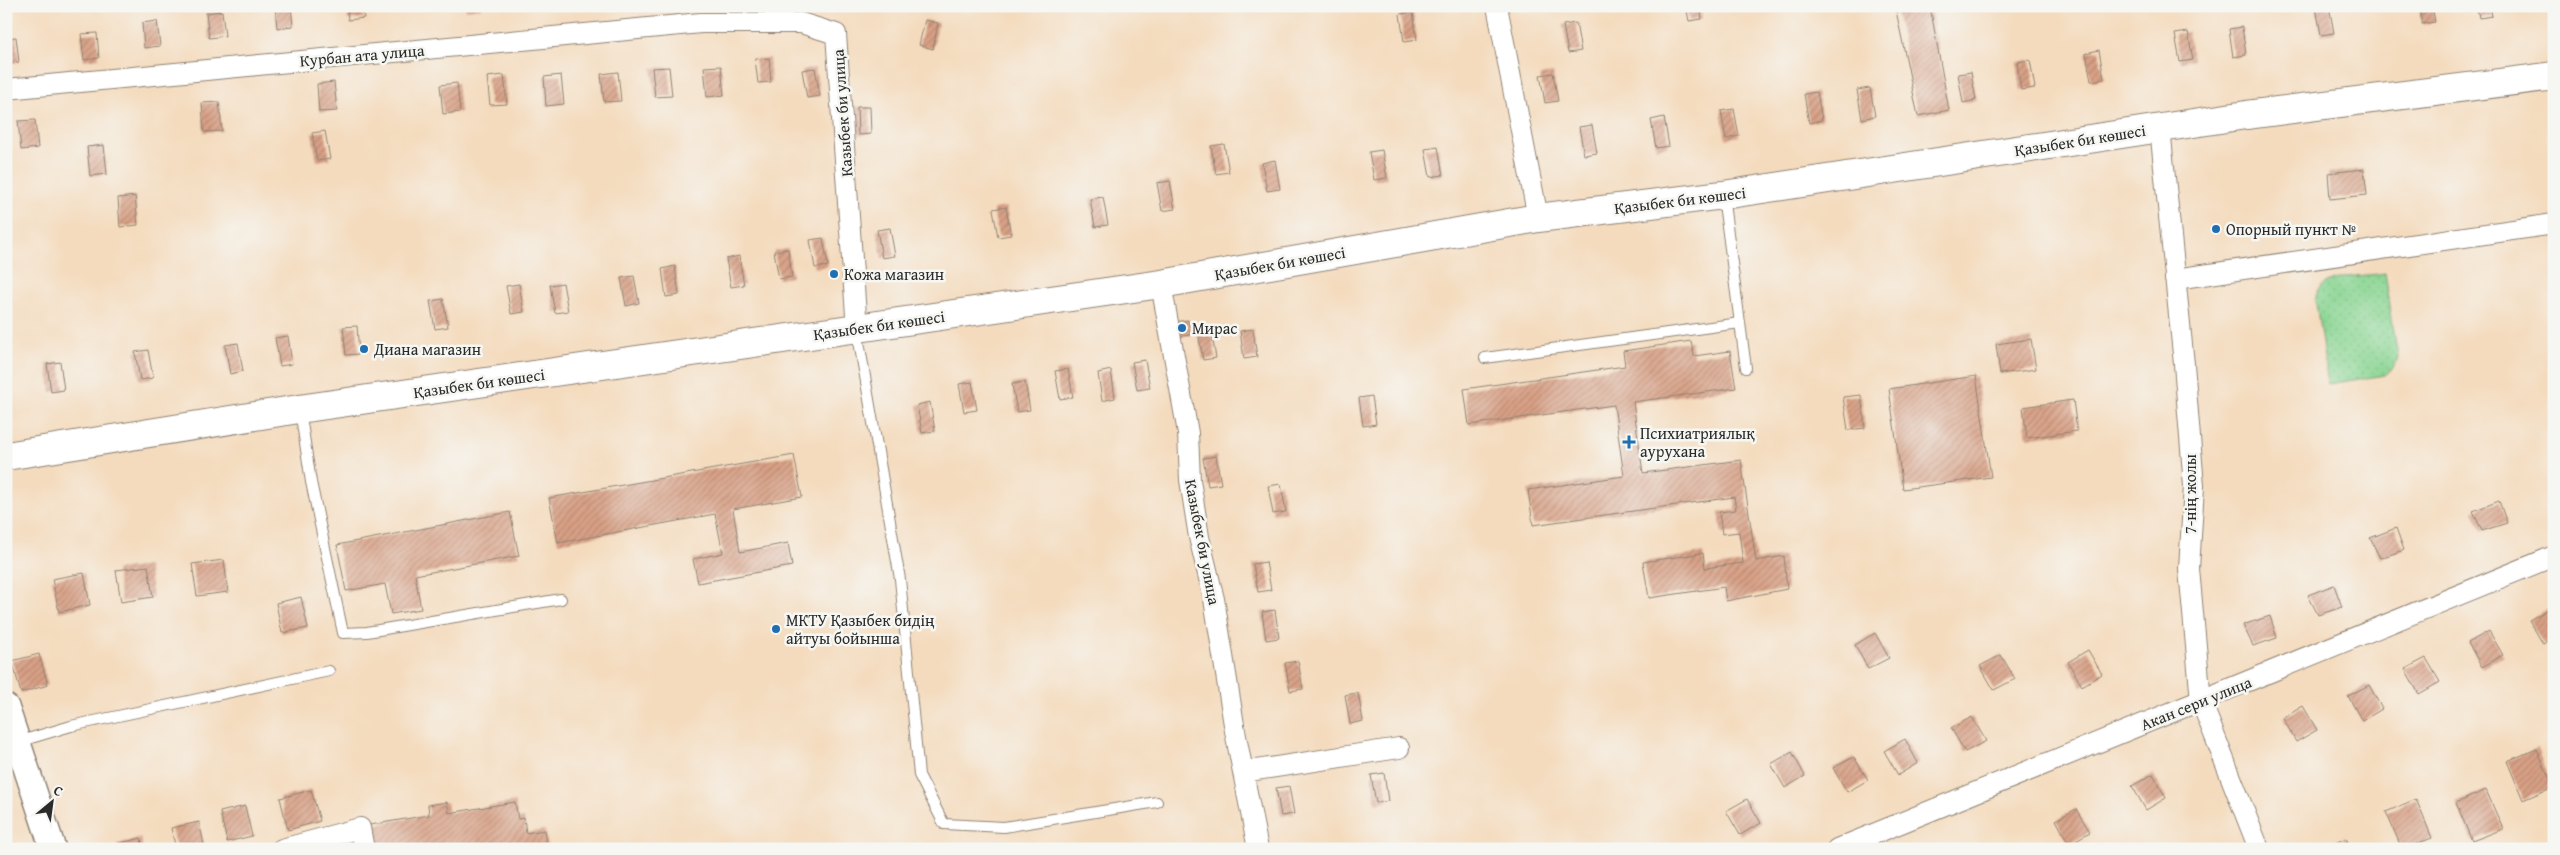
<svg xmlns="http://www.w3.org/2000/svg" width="2560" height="855" viewBox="0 0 2560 855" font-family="'Gentium Book Plus',serif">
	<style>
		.park { fill: url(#park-dots); stroke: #5a805e }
		.building { fill: url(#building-hatch) }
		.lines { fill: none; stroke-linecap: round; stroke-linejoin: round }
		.service-casing { stroke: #908374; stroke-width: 12 }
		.minor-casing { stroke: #908374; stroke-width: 22 }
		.tertiary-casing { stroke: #908374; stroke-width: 28 }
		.secondary-casing { stroke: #908374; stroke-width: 30 }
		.service { stroke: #fff; stroke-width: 10 }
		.minor { stroke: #fff; stroke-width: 20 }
		.tertiary { stroke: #fff; stroke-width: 25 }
		.secondary { stroke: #fff; stroke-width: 28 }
		.poi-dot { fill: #1f6fb2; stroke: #f6f6f2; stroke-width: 2 }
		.labels { text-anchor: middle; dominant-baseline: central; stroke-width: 5; stroke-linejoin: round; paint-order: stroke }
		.street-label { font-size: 16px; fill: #2b2b2b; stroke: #f6f6f2 }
		.poi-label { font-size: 16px; fill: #2b2b2b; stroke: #f6f6f2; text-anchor: start }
	</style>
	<defs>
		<pattern id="park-dots" width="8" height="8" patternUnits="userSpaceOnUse" patternTransform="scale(1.25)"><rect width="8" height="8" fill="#89d592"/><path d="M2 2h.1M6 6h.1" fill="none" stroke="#76b77e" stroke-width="1.8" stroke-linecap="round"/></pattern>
		<pattern id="building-hatch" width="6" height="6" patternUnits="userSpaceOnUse" patternTransform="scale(1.25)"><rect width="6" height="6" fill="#d9a186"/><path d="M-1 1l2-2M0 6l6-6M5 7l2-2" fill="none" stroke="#b0836e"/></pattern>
	</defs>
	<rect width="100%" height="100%" fill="#f6f6f2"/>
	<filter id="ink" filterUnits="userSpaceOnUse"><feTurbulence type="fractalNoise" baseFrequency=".02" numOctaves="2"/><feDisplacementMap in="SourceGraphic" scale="10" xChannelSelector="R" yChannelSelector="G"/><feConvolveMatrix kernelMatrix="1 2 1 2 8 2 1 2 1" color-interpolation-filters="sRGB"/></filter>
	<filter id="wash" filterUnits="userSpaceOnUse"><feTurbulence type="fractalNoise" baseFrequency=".0096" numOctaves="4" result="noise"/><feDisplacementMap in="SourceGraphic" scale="20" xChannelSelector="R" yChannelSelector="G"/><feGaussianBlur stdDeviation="1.12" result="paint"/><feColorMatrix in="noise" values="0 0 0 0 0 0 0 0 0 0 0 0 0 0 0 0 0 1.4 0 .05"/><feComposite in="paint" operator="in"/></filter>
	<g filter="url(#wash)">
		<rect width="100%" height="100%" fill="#f4dbbe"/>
		<path class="park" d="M2385 273 2398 358 2393 368 2385 375 2328 384 2315 296C2325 273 2362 277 2385 273Z"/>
		<g id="blocks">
			<g class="building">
				<path d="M275 6H291L293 26 277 28Z"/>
				<path d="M347 6H362L364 18 348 20Z"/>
				<path d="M465 6H481V8L466 10Z"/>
				<path d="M1686 6H1700L1702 19 1689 21Z"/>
				<path d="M1895 6H1930L1949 110 1918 116Z"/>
				<path d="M2329 6 2334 33 2321 35 2316 7Z"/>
				<path d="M2419 6H2432L2435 22 2422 24Z"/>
				<path d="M2477 6H2490L2492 16 2479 18Z"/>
				<path d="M222 11 225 36 209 38 206 13Z"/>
				<path d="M1413 12 1417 40 1404 42 1400 14Z"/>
				<path d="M925 20 938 23 933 49 919 45Z"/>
				<path d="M157 21 160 46 144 48 142 23Z"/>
				<path d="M1576 23 1581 51 1568 53 1563 25Z"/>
				<path d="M2242 27 2246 55 2233 57 2229 29Z"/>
				<path d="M2188 32 2193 60 2180 62 2175 34Z"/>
				<path d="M97 33 99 58 84 60 81 34Z"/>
				<path d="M16 37 19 62 6 64V38Z"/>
				<path d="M2099 50 2104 79 2091 81 2086 53Z"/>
				<path d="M769 58 771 82 758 83 755 59Z"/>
				<path d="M2030 60 2035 88 2021 90 2017 62Z"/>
				<path d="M721 66 724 95 707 97 704 67Z"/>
				<path d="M669 67 672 96 655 97 652 68Z"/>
				<path d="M815 68 820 96 807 98 802 70Z"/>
				<path d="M618 72 621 101 604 102 601 74Z"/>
				<path d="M1971 72 1976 100 1963 103 1958 74Z"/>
				<path d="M1553 73 1558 101 1545 103 1540 75Z"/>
				<path d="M504 75 507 104 490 105 487 77Z"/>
				<path d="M561 75 564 104 546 106 544 77Z"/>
				<path d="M334 82 337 111 319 112 317 84Z"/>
				<path d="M457 83 460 112 443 114 440 85Z"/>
				<path d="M1870 88 1875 116 1862 119 1857 90Z"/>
				<path d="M1817 92 1822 120 1809 123 1804 94Z"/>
				<path d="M219 102 222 131 204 132 202 103Z"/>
				<path d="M857 107H870L871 134 858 135Z"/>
				<path d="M1734 109 1739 136 1726 139 1721 111Z"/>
				<path d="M1664 117 1669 146 1656 148 1651 120Z"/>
				<path d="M35 120 38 148 21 150 18 121Z"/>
				<path d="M1592 125 1597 153 1584 155 1579 127Z"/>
				<path d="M325 131 330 159 317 161 312 133Z"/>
				<path d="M1224 144 1229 172 1216 174 1211 146Z"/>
				<path d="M104 145 107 174 90 176 87 147Z"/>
				<path d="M1438 147 1443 175 1430 177 1425 149Z"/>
				<path d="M1382 150 1387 178 1374 180 1369 152Z"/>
				<path d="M1275 160 1280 189 1267 191 1262 163Z"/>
				<path d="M2364 169 2367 195 2330 199 2328 173Z"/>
				<path d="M1170 181 1175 209 1162 211 1157 183Z"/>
				<path d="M135 196 138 225 120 227 118 198Z"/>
				<path d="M1103 197 1108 225 1095 227 1090 199Z"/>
				<path d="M1006 207 1011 235 998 237 993 209Z"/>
				<path d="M890 228 895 256 882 258 877 230Z"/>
				<path d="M823 238 828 266 815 268 810 240Z"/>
				<path d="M788 249 792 277 779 279 774 251Z"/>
				<path d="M739 256 744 285 731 287 726 259Z"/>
				<path d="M675 266 679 295 666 297 662 269Z"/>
				<path d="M634 276 639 303 626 306 621 278Z"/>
				<path d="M563 283 568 311 555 313 550 285Z"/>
				<path d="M519 284 524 312 511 314 506 286Z"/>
				<path d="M443 299 448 327 435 329 430 301Z"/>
				<path d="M1188 320 1190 335 1176 337 1173 322Z"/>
				<path d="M357 326 359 354 346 355 343 327Z"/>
				<path d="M1253 329 1257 357 1244 359 1240 331Z"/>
				<path d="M1211 330 1216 358 1203 360 1198 332Z"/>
				<path d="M288 336 292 364 280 366 275 338Z"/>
				<path d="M2031 339 2036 369 2000 374 1996 344Z"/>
				<path d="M1691 341 1694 356 1730 351 1736 388 1633 402 1643 473 1741 460 1756 561 1784 556 1787 589 1726 601 1724 587 1649 598 1643 562 1703 553 1705 568 1743 563 1739 532 1722 534 1719 512 1736 510 1734 497 1533 525 1528 490 1624 476 1614 405 1469 425 1464 389 1625 366 1623 351Z"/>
				<path d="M238 343 243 371 230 374 225 345Z"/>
				<path d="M148 350 153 378 140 380 135 352Z"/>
				<path d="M1145 360 1150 388 1137 390 1132 362Z"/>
				<path d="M60 362 64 390 51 392 47 364Z"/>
				<path d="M1068 369 1073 397 1060 399 1055 371Z"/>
				<path d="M1111 370 1115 398 1102 401 1098 373Z"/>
				<path d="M1976 376 1991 477 1903 489 1889 389Z"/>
				<path d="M972 382 977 410 964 412 959 384Z"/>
				<path d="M1025 382 1030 410 1017 412 1012 384Z"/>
				<path d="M1861 395 1865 428 1848 430 1843 397Z"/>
				<path d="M1372 396 1376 424 1363 426 1359 398Z"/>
				<path d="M2073 400 2077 431 2027 438 2023 407Z"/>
				<path d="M930 402 935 431 922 433 917 405Z"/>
				<path d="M794 455 802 497 733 509 740 552 788 543 792 566 698 583 693 559 723 553 715 514 558 543 549 498Z"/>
				<path d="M1216 456 1221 484 1208 486 1203 458Z"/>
				<path d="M1281 484 1286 512 1273 514 1268 486Z"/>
				<path d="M2499 501 2507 523 2482 531 2473 511Z"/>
				<path d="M510 512 519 556 415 575 421 609 391 614 385 584 346 591 337 545Z"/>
				<path d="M2396 528 2404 550 2380 558 2370 538Z"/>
				<path d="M224 560 228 592 197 596 192 564Z"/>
				<path d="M1266 562 1271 590 1258 592 1253 564Z"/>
				<path d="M148 566 153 597 121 602 116 570Z"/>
				<path d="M84 573 90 605 59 612 52 579Z"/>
				<path d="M2334 585 2342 607 2318 615 2308 595Z"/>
				<path d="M301 597 308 628 282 633 276 603Z"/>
				<path d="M2549 609 2554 616V638L2543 644 2529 620Z"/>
				<path d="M1275 610 1279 638 1266 640 1262 612Z"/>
				<path d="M2270 616 2277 638 2253 646 2243 625Z"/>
				<path d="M2489 631 2503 655 2482 667 2468 643Z"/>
				<path d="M1875 633 1889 658 1868 669 1855 645Z"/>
				<path d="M2088 650 2102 674 2082 686 2068 662Z"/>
				<path d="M39 654 48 685 21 693 12 661Z"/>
				<path d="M2001 655 2015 679 1994 690 1980 666Z"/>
				<path d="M2426 658 2440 682 2419 694 2405 669Z"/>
				<path d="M1298 661 1303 689 1290 691 1285 663Z"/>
				<path d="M2369 685 2382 709 2362 721 2348 696Z"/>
				<path d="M1358 693 1363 721 1350 724 1345 695Z"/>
				<path d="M2303 706 2317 730 2296 742 2283 718Z"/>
				<path d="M1972 717 1986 741 1965 752 1951 728Z"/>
				<path d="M1905 739 1918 763 1898 775 1884 751Z"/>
				<path d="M2537 749 2553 787 2523 800 2507 761Z"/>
				<path d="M1792 752 1805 776 1785 788 1771 764Z"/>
				<path d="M1854 757 1868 780 1847 792 1833 768Z"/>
				<path d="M1384 773 1388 801 1376 803 1371 775Z"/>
				<path d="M2153 774 2166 798 2146 810 2132 786Z"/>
				<path d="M1289 786 1294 814 1281 816 1276 788Z"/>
				<path d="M311 790 320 821 288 830 280 798Z"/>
				<path d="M2486 790 2503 829 2472 841 2456 803Z"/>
				<path d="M1747 799 1761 823 1740 835 1726 811Z"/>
				<path d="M2416 799 2432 838 2402 849 2386 812Z"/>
				<path d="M447 802 449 813 515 802 518 819 524 818 526 833 545 830 548 849H368L364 826 429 815 428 805Z"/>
				<path d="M245 806 252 836 227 842 220 812Z"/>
				<path d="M2076 809 2090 832 2069 844 2056 820Z"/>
				<path d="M199 822 205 849H176L171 828Z"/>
				<path d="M141 838 143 849H119L117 844Z"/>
				<path d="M2346 838 2350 849H2321Z"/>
			</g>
		</g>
	</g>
	<g filter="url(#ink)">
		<use href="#blocks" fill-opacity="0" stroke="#908374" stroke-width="1"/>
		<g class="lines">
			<defs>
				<g id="service">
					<path d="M1723 196 1746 368"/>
					<path d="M857 330 900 579 919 775 944 824 1004 827 1157 802"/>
					<path d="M1485 358 1740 323"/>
					<path d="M300 410 311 482 343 633 367 632 561 599"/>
					<path d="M20 744 31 738 71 726 329 671"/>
				</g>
				<g id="minor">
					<path d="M1497 6 1538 218"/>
					<path d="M6 89 701 23H801L836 34 857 329"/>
					<path d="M2160 128 2184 364 2194 486 2189 569 2201 701 2259 849"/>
					<path d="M2175 279 2554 224"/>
					<path d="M1161 284 1188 433 1190 480 1199 537 1214 599 1235 731 1258 849"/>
					<path d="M1243 772 1399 748"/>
					<path d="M282 849 360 828 364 849"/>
					<path d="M1837 849 2554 556"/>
				</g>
				<path id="tertiary" d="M6 707 53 849"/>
				<path id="secondary" d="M6 456 299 409 1161 284 1538 218 1723 195 2246 115 2554 76"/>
			</defs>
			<use href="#service" class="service-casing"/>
			<use href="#minor" class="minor-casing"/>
			<use href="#tertiary" class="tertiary-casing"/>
			<use href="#secondary" class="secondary-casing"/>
			<use href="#service" class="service"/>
			<use href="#minor" class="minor"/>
			<use href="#tertiary" class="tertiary"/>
			<use href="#secondary" class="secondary"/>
		</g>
	</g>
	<g class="poi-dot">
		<circle cx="2216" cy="229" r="5"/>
		<circle cx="834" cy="274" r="5"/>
		<circle cx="1182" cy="328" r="5"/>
		<circle cx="364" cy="349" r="5"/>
		<path d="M1626.5 434.5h5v5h5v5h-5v5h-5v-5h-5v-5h5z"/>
		<circle cx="776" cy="629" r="5"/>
	</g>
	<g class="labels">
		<g class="street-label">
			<text transform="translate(362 55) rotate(-5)">Курбан ата улица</text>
			<text transform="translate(842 113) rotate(-94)">Казыбек би улица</text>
			<text transform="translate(2080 140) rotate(-9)">Қазыбек би көшесі</text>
			<text transform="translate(1680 200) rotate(-7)">Қазыбек би көшесі</text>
			<text transform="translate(1280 263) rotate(-10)">Қазыбек би көшесі</text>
			<text transform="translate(879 325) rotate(-8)">Қазыбек би көшесі</text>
			<text transform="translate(479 383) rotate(-8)">Қазыбек би көшесі</text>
			<text transform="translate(2190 494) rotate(-90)">7-нің жолы</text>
			<text transform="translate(1203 542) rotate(79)">Казыбек би улица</text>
			<text transform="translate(2196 703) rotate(-22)">Акан сери улица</text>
		</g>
		<g class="poi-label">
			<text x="2226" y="229">Опорный пункт №</text>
			<text x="844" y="274">Кожа магазин</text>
			<text x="1192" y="328">Мирас</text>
			<text x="374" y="349">Диана магазин</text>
			<text x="1640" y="433">Психиатриялық<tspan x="1640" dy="18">аурухана</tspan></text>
			<text x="786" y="620">МКТУ Қазыбек бидің<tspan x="786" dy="18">айтуы бойынша</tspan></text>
		</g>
	</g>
	<rect width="2560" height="855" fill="none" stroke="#f6f6f2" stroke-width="25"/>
	<g transform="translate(52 802) rotate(29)" stroke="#f6f6f2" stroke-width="4" paint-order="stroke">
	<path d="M0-4L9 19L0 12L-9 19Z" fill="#2b2b2b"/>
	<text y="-8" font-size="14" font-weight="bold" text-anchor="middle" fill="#2b2b2b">С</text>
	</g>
</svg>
